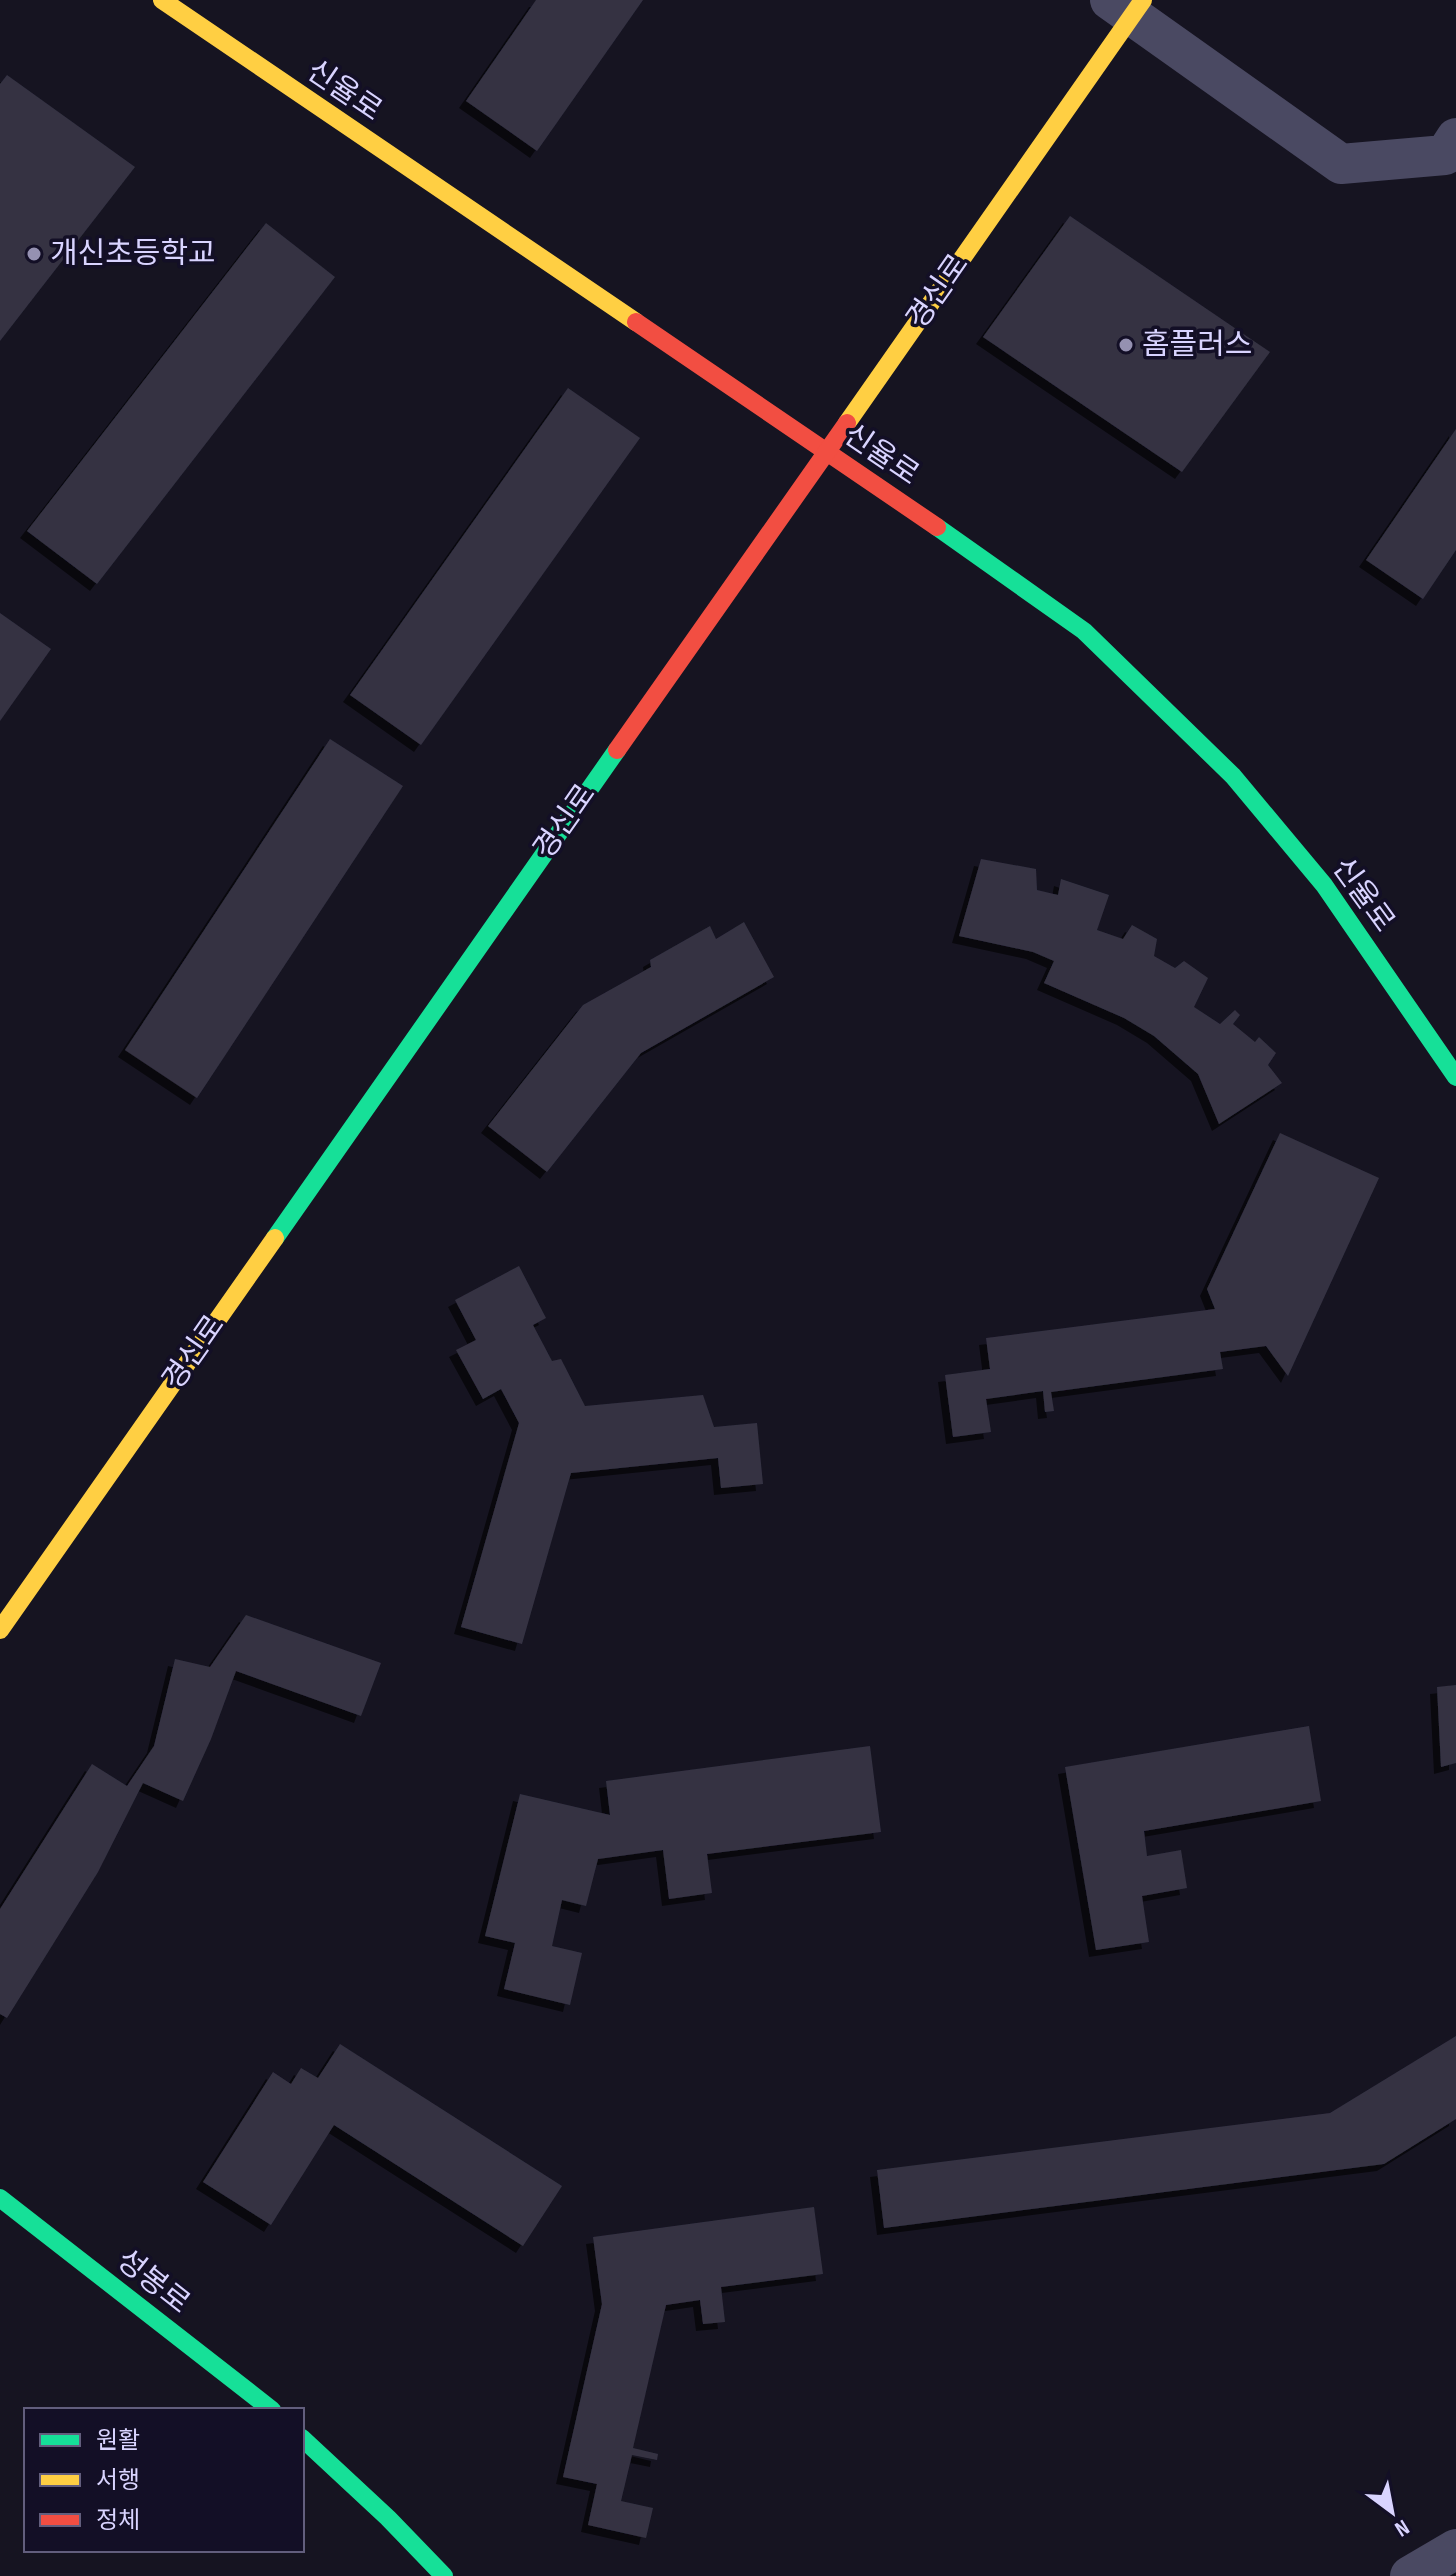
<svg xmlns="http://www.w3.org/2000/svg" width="1456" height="2576" viewBox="0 0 1456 2576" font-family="'Sofia Sans Condensed','Noto Sans KR',sans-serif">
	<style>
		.building { fill: #343243; filter: url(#shadow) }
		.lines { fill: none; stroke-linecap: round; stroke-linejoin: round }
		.street { stroke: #4a4962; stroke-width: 40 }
		.fast { stroke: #16e098; stroke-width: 18 }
		.slow { stroke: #ffcf43; stroke-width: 18 }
		.jam { stroke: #f24e42; stroke-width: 18 }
		.poi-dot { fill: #9591b1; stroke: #130f26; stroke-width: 3 }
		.labels { text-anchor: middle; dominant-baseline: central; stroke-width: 7; stroke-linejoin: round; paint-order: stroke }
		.street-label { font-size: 30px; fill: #d9d4ff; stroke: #130f26 }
		.poi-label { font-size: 30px; fill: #d9d4ff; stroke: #130f26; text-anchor: start }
	</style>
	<defs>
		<filter id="shadow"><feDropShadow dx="-7" dy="7" stdDeviation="0" flood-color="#0009"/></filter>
	</defs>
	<rect width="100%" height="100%" fill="#161421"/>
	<g class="building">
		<path d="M536 0H643L537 151 466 101Z"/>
		<path d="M7 75 135 167 0 341V84Z"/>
		<path d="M1070 216 1270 352 1182 472 983 337Z"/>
		<path d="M266 223 335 277 97 584 27 531Z"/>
		<path d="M568 388 640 438 421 745 350 695Z"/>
		<path d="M1456 429V550L1423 599 1366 560Z"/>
		<path d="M0 613 51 649 0 721Z"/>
		<path d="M330 739 403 786 197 1098 125 1050Z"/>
		<path d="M981 859 1036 869 1037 890 1058 895 1061 879 1109 895 1097 930 1123 939 1132 925 1157 939 1154 956 1175 968 1184 961 1208 978 1194 1007 1220 1024 1235 1010 1240 1015 1233 1024 1255 1042 1259 1037 1276 1053 1268 1065 1282 1083 1219 1124 1198 1074 1154 1036 1124 1018 1044 983 1054 961 1033 952 959 936Z"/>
		<path d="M744 922 774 977 641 1053 547 1172 488 1126 583 1005 651 967 650 960 710 926 716 939Z"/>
		<path d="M1280 1133 1379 1178 1288 1376 1266 1346 1220 1352 1223 1369 1051 1392 1054 1411 1045 1412 1043 1391 986 1399 991 1432 953 1437 945 1375 990 1369 986 1338 1215 1309 1207 1289Z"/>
		<path d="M519 1266 546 1318 533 1325 552 1361 561 1359 585 1406 703 1395 714 1427 757 1423 763 1484 721 1488 718 1458 571 1473 522 1644 461 1627 519 1423 501 1389 483 1399 456 1350 476 1340 455 1300Z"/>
		<path d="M246 1615 381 1663 361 1716 236 1671 211 1739 183 1801 143 1783 98 1872 7 2018 0 2014V1909L92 1764 127 1786 154 1746 175 1659 210 1667Z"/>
		<path d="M1456 1685V1763L1441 1767 1437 1687Z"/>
		<path d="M1309 1726 1321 1801 1144 1831 1147 1856 1181 1850 1187 1888 1142 1896 1149 1942 1096 1950 1065 1767Z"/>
		<path d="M870 1746 881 1832 707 1854 712 1893 669 1899 663 1850 598 1859 586 1906 562 1900 552 1946 582 1953 570 2005 504 1989 515 1943 485 1936 520 1794 610 1815 606 1781Z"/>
		<path d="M1456 2036V2119L1384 2164 884 2228 877 2170 1330 2113Z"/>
		<path d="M340 2044 562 2186 523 2246 334 2125 271 2225 203 2182 273 2072 291 2084 301 2068 318 2078Z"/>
		<path d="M814 2207 823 2274 721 2287 725 2322 703 2324 700 2300 666 2305 633 2448 658 2454 657 2460 632 2455 621 2501 653 2508 646 2538 588 2525 597 2484 563 2477 602 2304 593 2237Z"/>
	</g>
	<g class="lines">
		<g class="street">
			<path d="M1110 0 1341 164 1445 155 1456 138"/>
			<path d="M1410 2576 1456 2549"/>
		</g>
		<g class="fast">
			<path d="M937 527 1084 631 1233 776 1324 885 1456 1077"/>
			<path d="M275 1238 617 750"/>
			<path d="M0 2198 272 2410"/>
			<path d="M302 2438 388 2518 444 2576"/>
		</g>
		<g class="slow">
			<path d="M162 0 636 322"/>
			<path d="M847 423 1143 0"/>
			<path d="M0 1630 275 1238"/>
		</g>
		<g class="jam">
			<path d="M636 322 937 527"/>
			<path d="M617 750 847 423"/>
		</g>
	</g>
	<g class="poi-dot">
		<circle cx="34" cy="254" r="8"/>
		<circle cx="1126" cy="345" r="8"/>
	</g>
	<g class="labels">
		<g class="street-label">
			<text transform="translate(344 91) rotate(34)">신율로</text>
			<text transform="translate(938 292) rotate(-55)">경신로</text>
			<text transform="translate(881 455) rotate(34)">신율로</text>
			<text transform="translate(565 822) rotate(-55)">경신로</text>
			<text transform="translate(1363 895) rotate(54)">신율로</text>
			<text transform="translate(194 1353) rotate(-55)">경신로</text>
			<text transform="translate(153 2282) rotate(38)">성봉로</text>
		</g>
		<g class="poi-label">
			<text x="50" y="254">개신초등학교</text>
			<text x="1142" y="345">홈플러스</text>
		</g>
	</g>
	<rect x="24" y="2408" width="280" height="144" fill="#130f26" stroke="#625e7d" stroke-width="2"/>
	<rect x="40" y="2434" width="40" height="12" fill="#16e098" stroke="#625e7d" stroke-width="2"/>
	<text x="96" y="2448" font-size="24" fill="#d9d4ff">원활</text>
	<rect x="40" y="2474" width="40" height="12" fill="#ffcf43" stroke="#625e7d" stroke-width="2"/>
	<text x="96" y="2488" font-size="24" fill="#d9d4ff">서행</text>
	<rect x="40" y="2514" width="40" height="12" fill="#f24e42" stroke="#625e7d" stroke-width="2"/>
	<text x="96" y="2528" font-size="24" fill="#d9d4ff">정체</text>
	<g transform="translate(1392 2512) rotate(148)" stroke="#130f26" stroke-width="6" paint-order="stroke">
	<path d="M0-6L14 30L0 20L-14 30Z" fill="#d9d4ff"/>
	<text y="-12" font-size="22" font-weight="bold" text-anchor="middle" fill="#d9d4ff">N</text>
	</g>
</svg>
